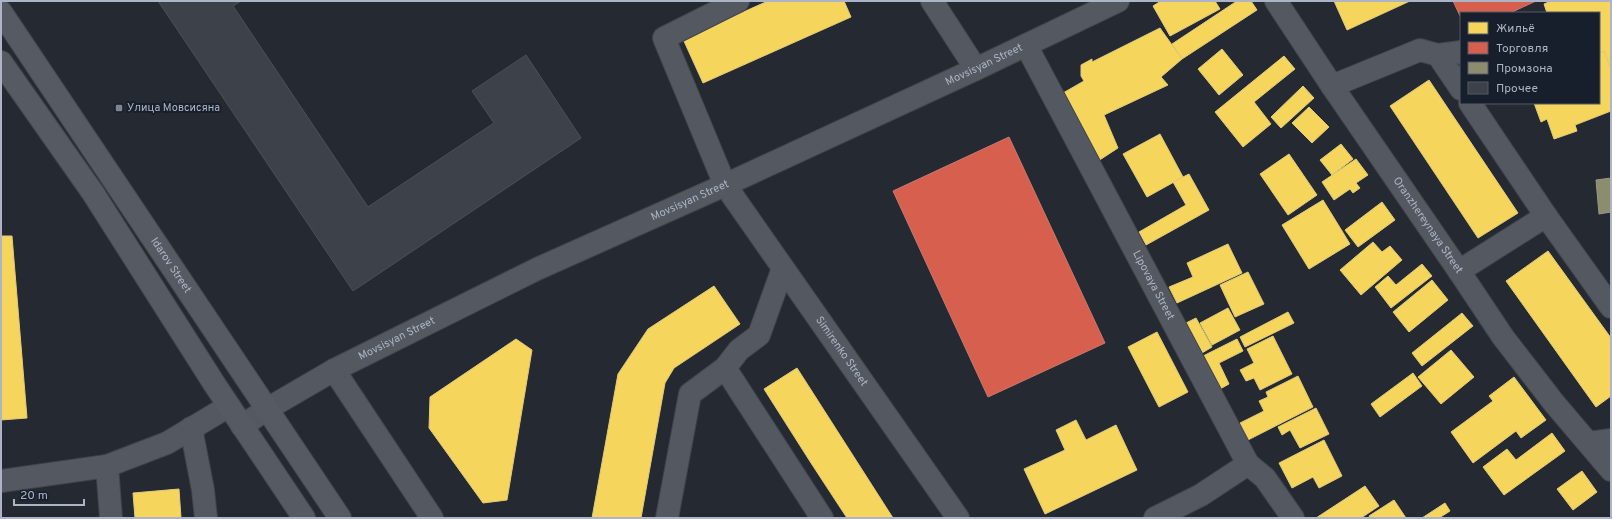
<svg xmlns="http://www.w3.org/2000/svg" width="1612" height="519" viewBox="0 0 1612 519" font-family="Overpass,sans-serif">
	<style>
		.homes { fill: #f6d55c; stroke: #e0cb7c }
		.shops { fill: #d6604d; stroke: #c97971 }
		.industry { fill: #8c8c6e; stroke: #969888 }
		.building { fill: #3d4149; stroke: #4b515a }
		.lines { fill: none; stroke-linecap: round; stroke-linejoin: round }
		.minor-casing { stroke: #40444a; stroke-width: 24 }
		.major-casing { stroke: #42464e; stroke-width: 24 }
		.minor { stroke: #545860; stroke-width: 22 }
		.major { stroke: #565a62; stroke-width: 22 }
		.poi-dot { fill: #7d8391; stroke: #181f2c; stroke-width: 1.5 }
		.labels { text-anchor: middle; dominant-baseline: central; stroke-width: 4; stroke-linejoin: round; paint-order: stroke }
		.street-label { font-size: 11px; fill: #acb4c5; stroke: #181f2c }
		.poi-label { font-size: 11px; fill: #acb4c5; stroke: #181f2c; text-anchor: start }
	</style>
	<rect width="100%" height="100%" fill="#252931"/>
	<g class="homes">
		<path d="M768 1H844L851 17 703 83 683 39Z"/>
		<path d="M1161 1H1215L1220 9 1170 36 1153 6Z"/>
		<path d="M1237 1H1251L1257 10 1182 59 1172 44Z"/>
		<path d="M1334 1H1410L1347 30Z"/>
		<path d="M1551 1H1611V69L1604 51 1599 53V13H1547L1544 4Z"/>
		<path d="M1160 28 1182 59 1161 77 1168 85 1104 115 1118 148 1095 163 1063 93 1084 81 1081 76V65L1092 59V62Z"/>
		<path d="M1222 49 1243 75 1219 95 1198 69Z"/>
		<path d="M1604 51 1611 69V111L1575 125 1577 131 1554 139 1547 119 1541 122 1534 103H1599V53Z"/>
		<path d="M1284 56 1295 69 1254 102 1271 124 1243 147 1215 112Z"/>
		<path d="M1429 80 1518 213 1478 238 1390 106Z"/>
		<path d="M1303 86 1314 98 1281 128 1271 117Z"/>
		<path d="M1309 107 1329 127 1312 143 1292 123Z"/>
		<path d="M1160 134 1183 177 1147 197 1123 154Z"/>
		<path d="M1341 144 1353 159 1332 175 1320 160Z"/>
		<path d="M1289 154 1317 195 1288 215 1260 174Z"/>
		<path d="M1356 159 1368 175 1356 183 1360 188 1353 193 1350 189 1334 200 1322 182Z"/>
		<path d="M1189 174 1209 210 1146 245 1139 232 1186 205 1173 182Z"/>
		<path d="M1323 200 1350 244 1309 269 1282 225Z"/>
		<path d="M1382 202 1395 220 1358 247 1345 230Z"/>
		<path d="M1 236H12L27 418 1 420Z"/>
		<path d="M1373 242 1382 252 1390 246 1402 260 1361 295 1340 270Z"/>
		<path d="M1228 244 1242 273 1177 303 1169 287 1193 277 1187 263Z"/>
		<path d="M1548 251 1611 338V396L1596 407 1506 281Z"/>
		<path d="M1422 264 1432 276 1391 308 1375 287 1388 276 1396 285Z"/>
		<path d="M1248 272 1264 304 1235 317 1220 285Z"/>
		<path d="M1432 280 1448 300 1409 332 1393 312Z"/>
		<path d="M714 286 740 324 674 368 665 383 641 518H592L618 374 648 329Z"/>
		<path d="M1228 308 1240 330 1212 345 1200 323Z"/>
		<path d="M1288 312 1294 323 1245 347 1240 337Z"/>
		<path d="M1462 313 1473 326 1422 366 1412 353Z"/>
		<path d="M1196 318 1212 347 1202 353 1186 323Z"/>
		<path d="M1157 332 1188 392 1159 407 1128 347Z"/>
		<path d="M1273 336 1292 374 1260 390 1254 378 1246 381 1240 370 1254 363 1247 349Z"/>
		<path d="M516 339 532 350 507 500 483 503 429 428 430 397Z"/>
		<path d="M1237 339 1243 351 1219 363 1229 384 1220 389 1203 356Z"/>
		<path d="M1451 350 1474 377 1441 404 1418 377Z"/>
		<path d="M797 368 893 518H847L811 463 764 389Z"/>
		<path d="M1413 373 1422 386 1380 417 1371 404Z"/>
		<path d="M1298 376 1313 407 1248 440 1240 423 1264 411 1259 401 1268 397 1266 392Z"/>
		<path d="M1514 377 1546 420 1521 438 1516 431 1473 463 1451 432 1493 401 1489 396Z"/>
		<path d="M1316 408 1329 434 1300 448 1290 430 1282 435 1278 427Z"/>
		<path d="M1076 420 1086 440 1116 425 1137 470 1045 514 1024 469 1065 450 1056 430Z"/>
		<path d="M1552 433 1565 451 1504 495 1483 467 1507 449 1516 460Z"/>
		<path d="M1324 440 1342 476 1319 488 1313 477 1292 488 1279 463Z"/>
		<path d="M1582 471 1597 492 1573 510 1557 489Z"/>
		<path d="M1365 486 1379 506 1361 518H1316Z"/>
		<path d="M179 489 181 518H135L133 493Z"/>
		<path d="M1394 500 1406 518H1370L1369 516Z"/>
		<path d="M1445 503 1450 511 1439 518H1422Z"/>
	</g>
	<g class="shops">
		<path d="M1453 1H1536L1510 13H1461V18Z"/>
		<path d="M1009 137 1105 343 988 397 893 191Z"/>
	</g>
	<path class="industry" d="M1611 178V212L1599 214 1596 180Z"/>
	<path class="building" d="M158 1H241L233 6 368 207 494 123 472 91 526 55 581 138 353 291Z"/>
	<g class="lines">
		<defs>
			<g id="minor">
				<path id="s1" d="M738 1 664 38 725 185 958 518"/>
				<path d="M932 1 976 69"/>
				<path id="s2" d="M1276 1 1332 86 1459 271 1503 337 1554 403 1611 470"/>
				<path id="s3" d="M1026 45 1248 464 1265 478 1293 518"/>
				<path d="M1438 55 1461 52"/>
				<path d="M1332 86 1420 50 1438 55 1461 89"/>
				<path d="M1470 103 1546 216 1611 307"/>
				<path d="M783 268 759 335 739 350 725 368 822 518"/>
				<path d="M1459 271 1546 216"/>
				<path d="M334 370 432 518"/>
				<path id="s4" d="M242 426 267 409 334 370 537 269 725 185 976 69 1118 1"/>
				<path d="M191 428 203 490 206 518"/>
				<path d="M1589 443 1611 440"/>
				<path d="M107 466 111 518"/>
				<path d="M1 481 107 466 167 443 229 406"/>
				<path d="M667 518 690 394 725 368"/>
				<path d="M1155 518 1201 495 1248 464"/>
			</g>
			<g id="major">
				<path id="s5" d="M1 12 340 518"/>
				<path d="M1 62 93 193 215 385 304 518"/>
			</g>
		</defs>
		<use href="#minor" class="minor-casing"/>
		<use href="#major" class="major-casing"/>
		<use href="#minor" class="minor"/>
		<use href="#major" class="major"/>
	</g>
	<rect class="poi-dot" x="115" y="104" width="8" height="8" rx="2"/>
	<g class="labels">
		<g class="street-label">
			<text stroke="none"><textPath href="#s4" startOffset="826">Movsisyan Street</textPath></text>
			<text stroke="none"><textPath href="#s4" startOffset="502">Movsisyan Street</textPath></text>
			<text stroke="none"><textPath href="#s2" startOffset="271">Oranzhereynaya Street</textPath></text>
			<text stroke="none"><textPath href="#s5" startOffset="305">Idarov Street</textPath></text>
			<text stroke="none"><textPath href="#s3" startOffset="272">Lipovaya Street</textPath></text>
			<text stroke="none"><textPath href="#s4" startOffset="178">Movsisyan Street</textPath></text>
			<text stroke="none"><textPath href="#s1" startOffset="445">Simirenko Street</textPath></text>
		</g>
		<g class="poi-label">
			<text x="127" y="108">Улица Мовсисяна</text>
		</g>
	</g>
	<rect width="1612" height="519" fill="none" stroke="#acb4c5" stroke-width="4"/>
	<rect x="1460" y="12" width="140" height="92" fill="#181f2c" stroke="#535b69"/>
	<rect x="1468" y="22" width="20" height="12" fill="#f6d55c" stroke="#535b69"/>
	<text x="1496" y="32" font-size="12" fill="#acb4c5">Жильё</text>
	<rect x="1468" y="42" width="20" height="12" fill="#d6604d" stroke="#535b69"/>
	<text x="1496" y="52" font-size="12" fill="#acb4c5">Торговля</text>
	<rect x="1468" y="62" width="20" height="12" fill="#8c8c6e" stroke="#535b69"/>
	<text x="1496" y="72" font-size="12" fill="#acb4c5">Промзона</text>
	<rect x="1468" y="82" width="20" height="12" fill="#3d4149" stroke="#535b69"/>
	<text x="1496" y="92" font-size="12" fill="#acb4c5">Прочее</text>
	<path d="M14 499v6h70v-6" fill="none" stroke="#acb4c5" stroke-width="2"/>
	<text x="20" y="499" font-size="12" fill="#acb4c5" stroke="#181f2c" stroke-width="3" paint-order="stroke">20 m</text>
</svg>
